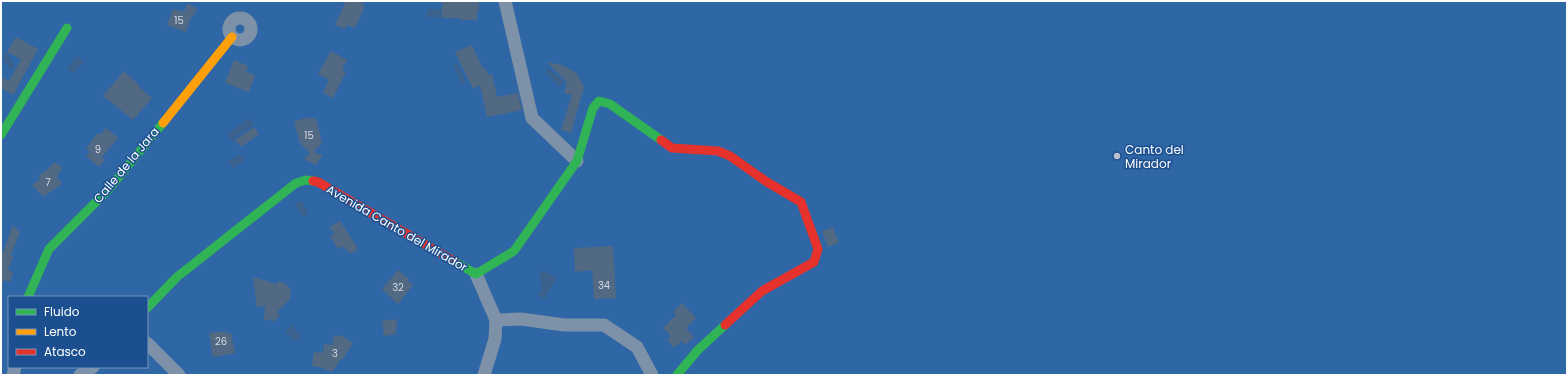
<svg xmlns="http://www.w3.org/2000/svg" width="1568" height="376" viewBox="0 0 1568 376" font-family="Poppins,sans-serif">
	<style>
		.green { fill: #2f66a5; fill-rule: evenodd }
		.water { fill: #3b618d }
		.building { fill: #526984 }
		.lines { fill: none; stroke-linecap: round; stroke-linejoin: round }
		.street { stroke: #7d92a8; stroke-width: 13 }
		.fast { stroke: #30b455; stroke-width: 9 }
		.slow { stroke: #ff9f0a; stroke-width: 9 }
		.jam { stroke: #e5322d; stroke-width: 9 }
		.poi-dot { fill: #b9c2ce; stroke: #1b4f8f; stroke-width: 1.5 }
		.labels { text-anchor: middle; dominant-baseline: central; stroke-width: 3; stroke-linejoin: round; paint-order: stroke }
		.number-label { font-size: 10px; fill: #d4dae0 }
		.poi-label { font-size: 12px; fill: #fff; stroke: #1b4f8f; text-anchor: start }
		.street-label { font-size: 12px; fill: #fff; stroke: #1b4f8f }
	</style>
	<rect width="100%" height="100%" fill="#365274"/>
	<path class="green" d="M1 1H1567V375H1ZM9 297H147V367H9Z"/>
	<g class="water">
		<path d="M427 9 446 10V18L427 17Z"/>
		<path d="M5 53 9 55 14 66 11 71 7 64 5 63 3 56Z"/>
		<path d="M78 56 84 61 73 73 67 69Z"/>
		<path d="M457 63 466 82 462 85 453 65Z"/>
		<path d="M549 69 564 81 559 87 545 72Z"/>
		<path d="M249 118 254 124 234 138 235 141 233 142 227 134Z"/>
		<path d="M240 154 245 160 233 168 228 162Z"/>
		<path d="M300 201 303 203 304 207 308 212 306 216H302L295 206 296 203Z"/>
		<path d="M542 270 557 277 545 299 537 295 542 287 539 277Z"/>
		<path d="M292 324 294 325 292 327 302 336 296 342 285 332Z"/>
	</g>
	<g class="building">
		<path d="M346 1H364L362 5 365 6 355 28 347 25 345 29 335 25Z"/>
		<path d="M442 1H479V11L477 10V20H461V18H442Z"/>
		<path d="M187 4 197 8 194 16 192 15 186 32 167 25 173 9 184 12Z"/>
		<path d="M16 37 38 49 13 95 1 88V77L9 81 21 59 7 52Z"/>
		<path d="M472 45 483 69H486L488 75 492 74 497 97 518 93 522 110 487 117 480 85 473 89 455 52Z"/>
		<path d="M331 51 347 60 342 70 346 72 333 98 323 93 329 80 318 74Z"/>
		<path d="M234 60 248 66 246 72 255 75 249 92 225 83Z"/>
		<path d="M547 62 562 65 572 70 577 74 584 87 571 133 561 130 572 95 564 93 567 82Z"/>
		<path d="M124 71 140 86 139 87 152 98 133 120 103 96Z"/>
		<path d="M310 117V119L316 118 322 143 314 152 323 156 315 165 304 159 310 153 300 143 294 121Z"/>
		<path d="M254 127 259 134 241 147 235 140Z"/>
		<path d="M106 128 118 138 102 157 105 160 99 167 86 156 90 151 86 148 98 133 100 135Z"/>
		<path d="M54 162 62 167 57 177 62 184 43 197 32 185 40 179 38 176 50 167Z"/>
		<path d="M340 221 358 249 351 254 348 250 347 251 343 246 338 249 330 236 334 234 330 227Z"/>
		<path d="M13 225 20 232 11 255 13 256 12 260 8 270 13 272 10 282 4 280 1 286V251L3 252Z"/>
		<path d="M833 227 839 243 828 247 822 231Z"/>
		<path d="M613 246 616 298 594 299 592 270 575 272 574 248Z"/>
		<path d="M398 270 409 279 408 281 413 285 398 304 382 289Z"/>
		<path d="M253 277 276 284 279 281 282 283 283 282 291 289 290 299 277 312 280 315 274 322 271 319 264 321 265 306 257 307Z"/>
		<path d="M682 303 696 318 686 328 694 337 685 345 681 341 674 348 667 340 671 336 663 328 676 315 673 312Z"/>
		<path d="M396 319 397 329H395L396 334 384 336 382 321Z"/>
		<path d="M226 331V334L231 333 235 353 213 357 209 333Z"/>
		<path d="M334 335 342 336 353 343 342 360 341 359 333 371 324 370 325 368 312 366 314 352 323 353 324 344 332 345Z"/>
	</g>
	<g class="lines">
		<g class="street">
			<path d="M505 1 532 118 577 161"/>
			<circle cx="240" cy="29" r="11"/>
			<path d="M476 274 496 320 495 339 484 375"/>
			<path d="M496 320 521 319 564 325H604L637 347 652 375"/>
			<path d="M147 343 179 375"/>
			<path d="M13 375 15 367"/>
			<path d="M80 375 93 367"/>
		</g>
		<g class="fast">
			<path d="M1 135 67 28"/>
			<path d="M455 262 476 274 514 251 577 161 593 108 599 101 610 104 661 140"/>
			<path d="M28 297 49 249 108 190 163 123"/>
			<path d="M147 308 177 277 296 183 306 180 313 181"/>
			<path d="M677 375 698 350 725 325"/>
		</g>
		<path class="slow" d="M163 123 232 37"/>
		<g class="jam">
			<path d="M661 140 672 148 718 151 730 156 767 182 801 202 818 249 814 262 762 291 725 325"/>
			<path d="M313 181 318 182 455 262"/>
		</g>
	</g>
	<circle class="poi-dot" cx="1117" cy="156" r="4"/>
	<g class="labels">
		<g class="number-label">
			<text x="179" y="20">15</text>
			<text x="309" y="135">15</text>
			<text x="98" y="149">9</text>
			<text x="48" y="182">7</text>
			<text x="604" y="285">34</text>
			<text x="398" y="287">32</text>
			<text x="221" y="341">26</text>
			<text x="335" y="353">3</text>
		</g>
		<g class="poi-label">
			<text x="1125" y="149">Canto del<tspan x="1125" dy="14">Mirador</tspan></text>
		</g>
		<g class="street-label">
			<text transform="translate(126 165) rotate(-50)">Calle de la Jara</text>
			<text transform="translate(397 228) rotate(30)">Avenida Canto del Mirador</text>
		</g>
	</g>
	<rect width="1568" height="376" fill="none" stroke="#ffffff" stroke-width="4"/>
	<rect x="8" y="296" width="140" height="72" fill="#1b4f8f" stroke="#7695bc"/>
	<rect x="16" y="309" width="20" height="6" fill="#30b455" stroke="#7695bc"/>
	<text x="44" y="316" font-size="12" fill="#ffffff">Fluido</text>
	<rect x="16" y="329" width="20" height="6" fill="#ff9f0a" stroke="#7695bc"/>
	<text x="44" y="336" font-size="12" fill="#ffffff">Lento</text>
	<rect x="16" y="349" width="20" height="6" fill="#e5322d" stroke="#7695bc"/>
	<text x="44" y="356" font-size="12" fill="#ffffff">Atasco</text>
</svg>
